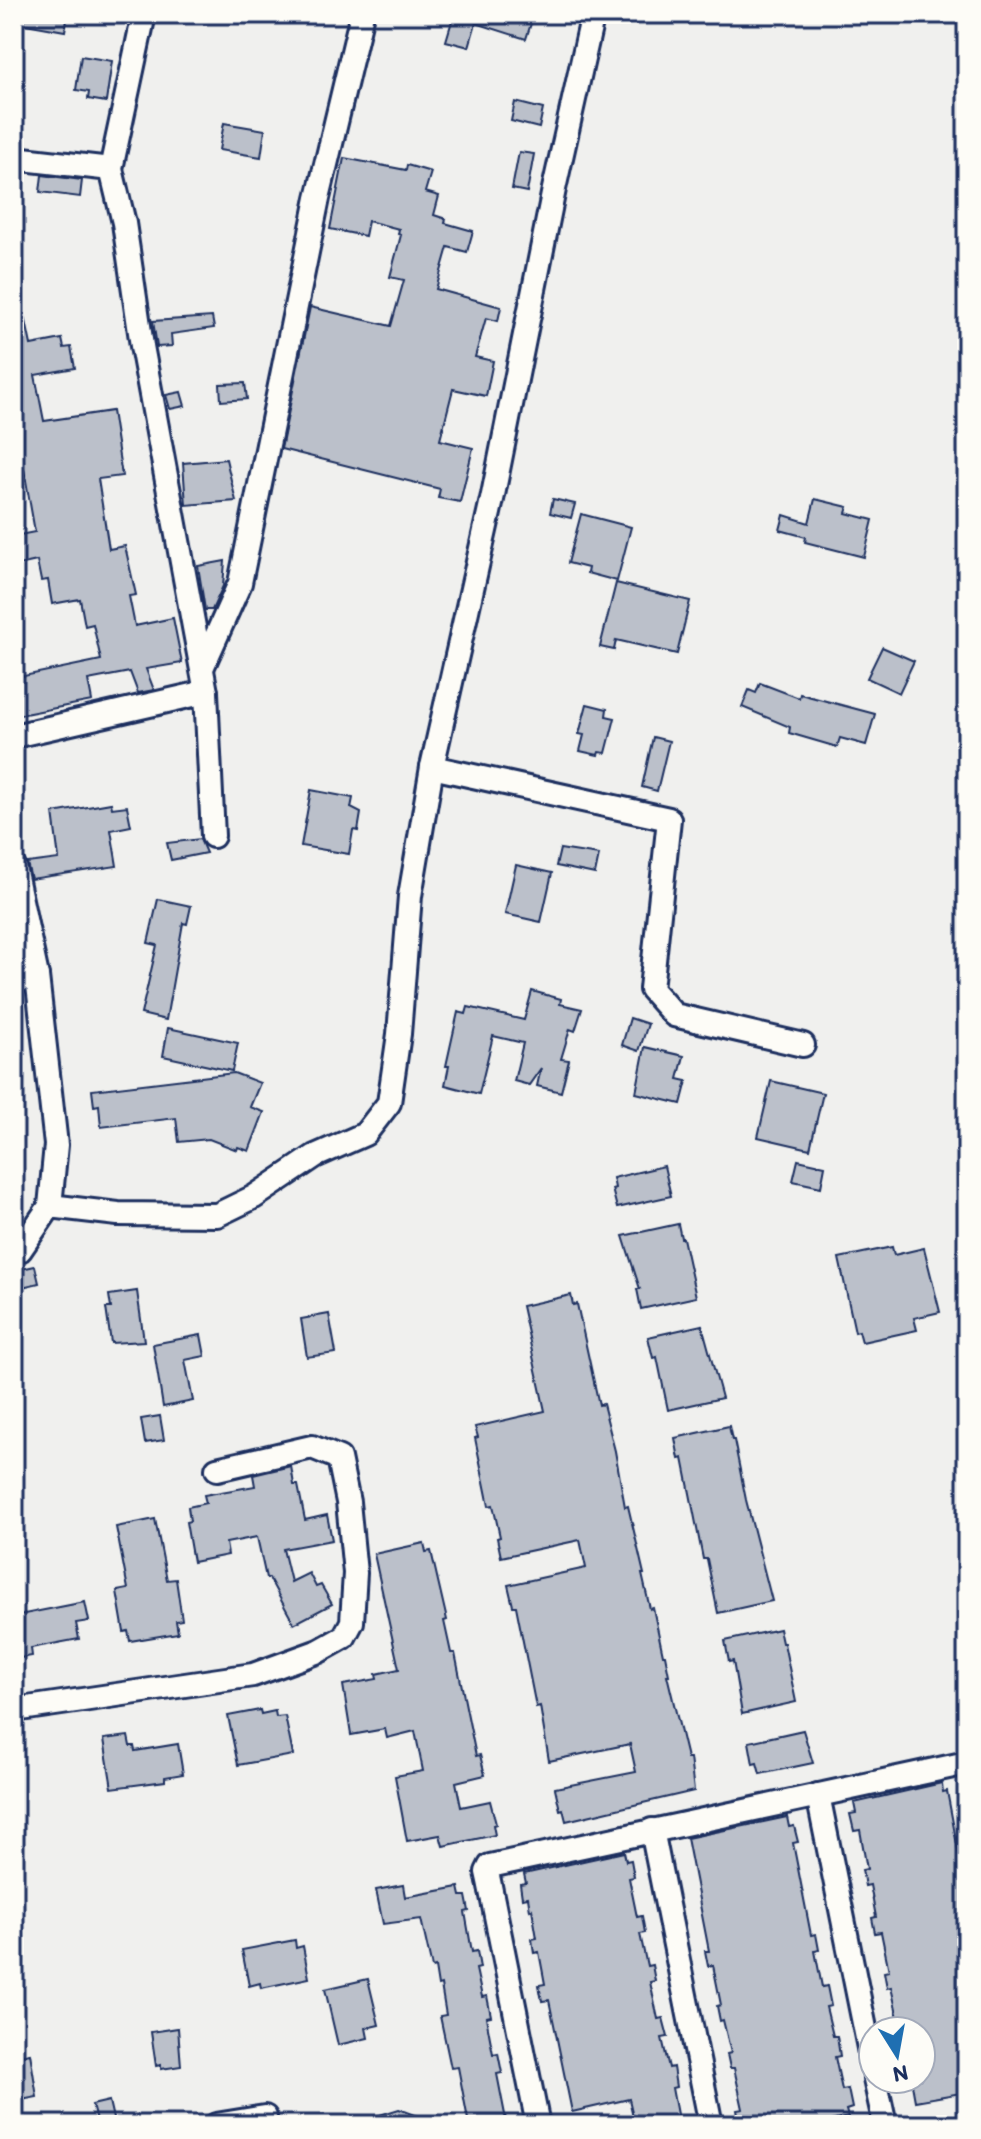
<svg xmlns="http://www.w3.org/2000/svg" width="981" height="2139" viewBox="0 0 981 2139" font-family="Itim,sans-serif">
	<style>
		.building { fill: #bbc0ca; stroke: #1b2f5e; stroke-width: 2 }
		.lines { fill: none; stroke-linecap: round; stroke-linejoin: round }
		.minor-casing { stroke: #1b2f5e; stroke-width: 28 }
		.minor { stroke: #fdfcf7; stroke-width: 22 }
	</style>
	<rect width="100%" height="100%" fill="#f0f0ee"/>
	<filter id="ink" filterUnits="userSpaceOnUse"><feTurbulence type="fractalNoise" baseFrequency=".0125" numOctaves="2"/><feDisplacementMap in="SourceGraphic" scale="16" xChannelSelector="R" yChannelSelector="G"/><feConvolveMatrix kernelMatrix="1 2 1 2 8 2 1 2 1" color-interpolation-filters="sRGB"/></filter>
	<g filter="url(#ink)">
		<g class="building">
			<path d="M14 14H68L65 31 14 22Z"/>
			<path d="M454 14H534L526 39 476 23 469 47 446 41Z"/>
			<path d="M81 56 112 61 106 102 88 99 89 92 76 90Z"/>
			<path d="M515 102 543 109 539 128 511 121Z"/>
			<path d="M224 123 265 130 261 157 219 150Z"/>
			<path d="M519 152 534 154 527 192 512 189Z"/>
			<path d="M344 158 406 170 407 165 431 172 425 192 439 196 434 215 446 219 445 223 473 231 467 252 448 247 436 289 501 307 498 321 486 318 475 357 493 361 486 396 453 389 440 440 473 448 460 502 438 498 440 489 281 449 310 307 391 326 404 280 390 277 401 235 398 234 399 229 368 221 365 236 330 229Z"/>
			<path d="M42 175 82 180 80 197 40 192Z"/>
			<path d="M14 297H21L31 345 62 339 64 348 71 347 75 368 35 375 44 421 112 411 122 476 98 479 109 549 125 546 136 595 129 596 135 626 173 618 182 663 146 669 154 690 138 693 130 672 88 680 92 701 14 716V678L101 660 93 624 85 626 80 599 52 604 48 580 41 581 37 561 14 566V536L35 532 24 469 14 471Z"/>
			<path d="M212 317 214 328 171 334 172 346 157 347 153 321Z"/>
			<path d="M245 383 247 399 221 401 220 384Z"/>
			<path d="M181 392 185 406 170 409 166 395Z"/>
			<path d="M226 459 236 501 186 505 183 463Z"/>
			<path d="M553 499 575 504 571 518 550 513Z"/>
			<path d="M815 499 848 507 846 513 873 520 864 557 805 542 806 537 780 530 784 515 809 523Z"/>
			<path d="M581 514 631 527 617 581 587 573 588 568 568 563Z"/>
			<path d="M225 561 223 586 212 610H205L198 566Z"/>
			<path d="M616 583 690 601 677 654 616 640 614 650 600 647Z"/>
			<path d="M882 647 914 661 899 693 867 678Z"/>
			<path d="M760 683 799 698 800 694 875 714 866 745 840 738 837 747 789 733 790 727 742 707 749 690 756 693Z"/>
			<path d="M587 704 607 709 606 716 615 718 606 753 599 752 598 755 580 751 584 735 579 734Z"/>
			<path d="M653 737 669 741 657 791 642 787Z"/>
			<path d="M311 790 353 798 351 808 361 813 358 831 353 830 349 854 301 846Z"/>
			<path d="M111 803 112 808 127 806 131 826 111 830 117 866 31 879 27 863 59 859 53 813Z"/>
			<path d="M200 839 206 853 171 860 167 843Z"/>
			<path d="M560 849 599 855 595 874 556 866Z"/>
			<path d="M516 865 552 873 541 922 505 914Z"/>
			<path d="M158 899 191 906 187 924 183 923 166 1020 141 1014 157 945 148 943Z"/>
			<path d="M532 991 561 999 560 1004 582 1009 575 1031 570 1029 561 1059 569 1060 561 1092 537 1086 541 1068 529 1085 514 1081 523 1043 493 1036 479 1094 445 1085 449 1066H446L458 1012 466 1014 468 1007 524 1020Z"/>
			<path d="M630 1018 648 1024 639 1051 622 1045Z"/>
			<path d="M168 1028 238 1043 232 1071 163 1056Z"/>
			<path d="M645 1047 684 1056 678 1079 687 1081 681 1104 636 1093Z"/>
			<path d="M234 1073 260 1083 250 1107 264 1112 249 1151 238 1147 237 1150 209 1139 179 1142 176 1118 101 1127 99 1105 94 1106 92 1090Z"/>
			<path d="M771 1081 823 1093 810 1149 758 1137Z"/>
			<path d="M798 1160 825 1166 821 1187 793 1181Z"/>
			<path d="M664 1166 671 1196 617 1208 612 1189 615 1188 613 1178Z"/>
			<path d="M678 1224 681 1238H683L696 1297 641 1309 637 1289H640L623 1236Z"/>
			<path d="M892 1247 894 1255 924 1248 940 1312 914 1318 917 1330 862 1342 859 1331 855 1332 839 1258Z"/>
			<path d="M35 1266 39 1283 22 1287 17 1270Z"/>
			<path d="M137 1291 144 1341 111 1343 106 1308H111L109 1295Z"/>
			<path d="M571 1295 573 1305 577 1304 599 1405 603 1404 615 1451 625 1507 628 1506 644 1574H642L650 1609 653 1608 663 1655H665L669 1675H667L687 1758H690L694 1791 566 1821 563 1809 560 1810 555 1788 636 1772 630 1744 549 1761 540 1706 536 1707 516 1606H513L508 1585 586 1568 580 1540 501 1557 497 1538 500 1537 493 1505 489 1506 475 1438 478 1437 475 1427 545 1411 522 1306Z"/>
			<path d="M329 1314 336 1353 307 1357 301 1319Z"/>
			<path d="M702 1325 722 1398 668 1410 657 1357 653 1358 648 1337Z"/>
			<path d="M201 1335 205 1356 185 1360 193 1401 163 1407 153 1344Z"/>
			<path d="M160 1416 164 1440 145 1443 141 1419Z"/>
			<path d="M729 1426 732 1440H734L746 1500 772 1601 718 1613 707 1559H703L683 1458 679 1459 675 1438Z"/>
			<path d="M291 1466 294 1485H298L305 1520 327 1515 332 1540 283 1549 291 1582 309 1573 316 1587 321 1585 332 1604 294 1624 269 1578H266L257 1537 226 1543 228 1555 193 1562 186 1522 190 1521 188 1507 206 1503 204 1495 255 1486 253 1475Z"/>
			<path d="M155 1519 167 1580 176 1579 182 1620 176 1621 178 1633 130 1641 128 1631 124 1632 117 1591 128 1589 116 1527Z"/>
			<path d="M424 1543 426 1552 431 1551 447 1620 444 1621 451 1653H455L476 1756 480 1755 485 1775 456 1782 461 1807 490 1801 496 1824 493 1825 495 1835 443 1846 440 1835 407 1841 395 1776 423 1771 415 1731 387 1738 385 1729 351 1735 343 1685 377 1679 376 1674 399 1669 374 1554Z"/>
			<path d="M85 1602 89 1621 76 1623 79 1639 31 1648 32 1656 14 1659V1616Z"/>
			<path d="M779 1629 782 1643H784L796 1702 742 1714 733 1661 729 1662 725 1641Z"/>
			<path d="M260 1710 261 1714 275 1711 276 1717 285 1716 293 1755 238 1765 228 1716Z"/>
			<path d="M803 1730 813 1763 760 1774 757 1763 753 1764 749 1742Z"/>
			<path d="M128 1736 130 1746H134L135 1751 178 1744 183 1774 165 1777V1781L112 1788 104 1739Z"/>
			<path d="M942 1783 943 1792 947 1791 967 1898V2092L915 2101 911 2079H921V2031H901L891 1987 887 1988 884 1972 889 1971 881 1932 875 1933 872 1918 876 1917 870 1885 865 1886 862 1870 867 1869 860 1830 854 1831 850 1814 856 1813 854 1803Z"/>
			<path d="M787 1817 789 1827 794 1826 798 1842 793 1843 811 1935 816 1934 819 1950 815 1951 822 1987 827 1986 831 2006 826 2007 833 2036H837L840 2056 835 2057 842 2090 848 2089 852 2108 846 2110 848 2117 813 2125H740L737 2110 743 2109 734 2068H730L727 2054 731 2053 723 2020 720 2021 717 2006 721 2005 713 1965 708 1966 705 1951H709L687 1838Z"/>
			<path d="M624 1852 626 1861 631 1860 634 1877 629 1878 637 1917 642 1916 645 1933 640 1934 647 1966 652 1965 655 1981 650 1982 658 2019 663 2018 668 2037 662 2038 669 2068 673 2067 676 2087 672 2088 679 2125H635L629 2099 572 2112 549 2000 542 2001 539 1985 545 1984 539 1952 534 1953 532 1939 537 1938 532 1909 530 1910 528 1897 522 1898 520 1884 526 1883 524 1874Z"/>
			<path d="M403 1885 405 1897 459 1887 461 1896H466L469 1911 465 1912 472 1952 477 1951 480 1968 476 1969 482 1997 487 1996 491 2016 486 2017 493 2054 498 2053 502 2073 497 2074 507 2125H469L458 2067 451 2068 440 2016 446 2015 441 1985 438 1986 435 1967 432 1968 421 1919 383 1924 376 1890Z"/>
			<path d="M295 1940 296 1948 303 1946 309 1978 261 1988 260 1983 249 1986 242 1950Z"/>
			<path d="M368 1979 379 2025 366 2028 368 2038 338 2045 325 1989Z"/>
			<path d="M178 2028 181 2066 161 2069V2065L156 2066 151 2032Z"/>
			<path d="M30 2053 37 2097 16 2101 14 2056Z"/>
			<path d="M109 2101 114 2123 97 2125 92 2105Z"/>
			<path d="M399 2109 437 2123V2125H360V2121Z"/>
		</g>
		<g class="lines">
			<defs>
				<g id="minor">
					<path d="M144 14 111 169 124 223 142 346 206 692 213 836"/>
					<path d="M14 158 111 169"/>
					<path d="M202 668 240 583 318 198 362 14"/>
					<path d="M14 736 206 692"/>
					<path d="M432 767 669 819 651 989 674 1015 803 1045"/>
					<path d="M14 867 37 976 56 1145 50 1206 20 1250 14 1252"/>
					<path d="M14 981 37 976"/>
					<path d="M50 1206 118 1214 217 1215 254 1197 315 1156 365 1134 389 1103 399 1034 410 896 432 767 493 495 554 189 593 14"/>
					<path d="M14 1710 253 1675 319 1651 344 1637 352 1622 355 1573 348 1502 339 1458 312 1447 217 1469"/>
					<path d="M818 1795 873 2068"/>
					<path d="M652 1830 711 2125"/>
					<path d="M875 2079 885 2125"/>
					<path d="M216 2125 265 2117"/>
					<path d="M538 2125 489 1881 487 1872 490 1866 967 1763"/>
				</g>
			</defs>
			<use href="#minor" class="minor-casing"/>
			<use href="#minor" class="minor"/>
		</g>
	</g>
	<rect width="981" height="2139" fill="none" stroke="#fdfcf7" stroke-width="48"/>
	<rect x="24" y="24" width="933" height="2091" fill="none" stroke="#1b2f5e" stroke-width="3" filter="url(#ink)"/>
	<g transform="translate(897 2055) rotate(169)"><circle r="38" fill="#fdfcf7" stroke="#a3aaba" stroke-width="2"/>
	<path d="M0-6L14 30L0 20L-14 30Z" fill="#1f6fb2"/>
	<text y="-12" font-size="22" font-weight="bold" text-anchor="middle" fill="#1b2f5e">N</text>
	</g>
</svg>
